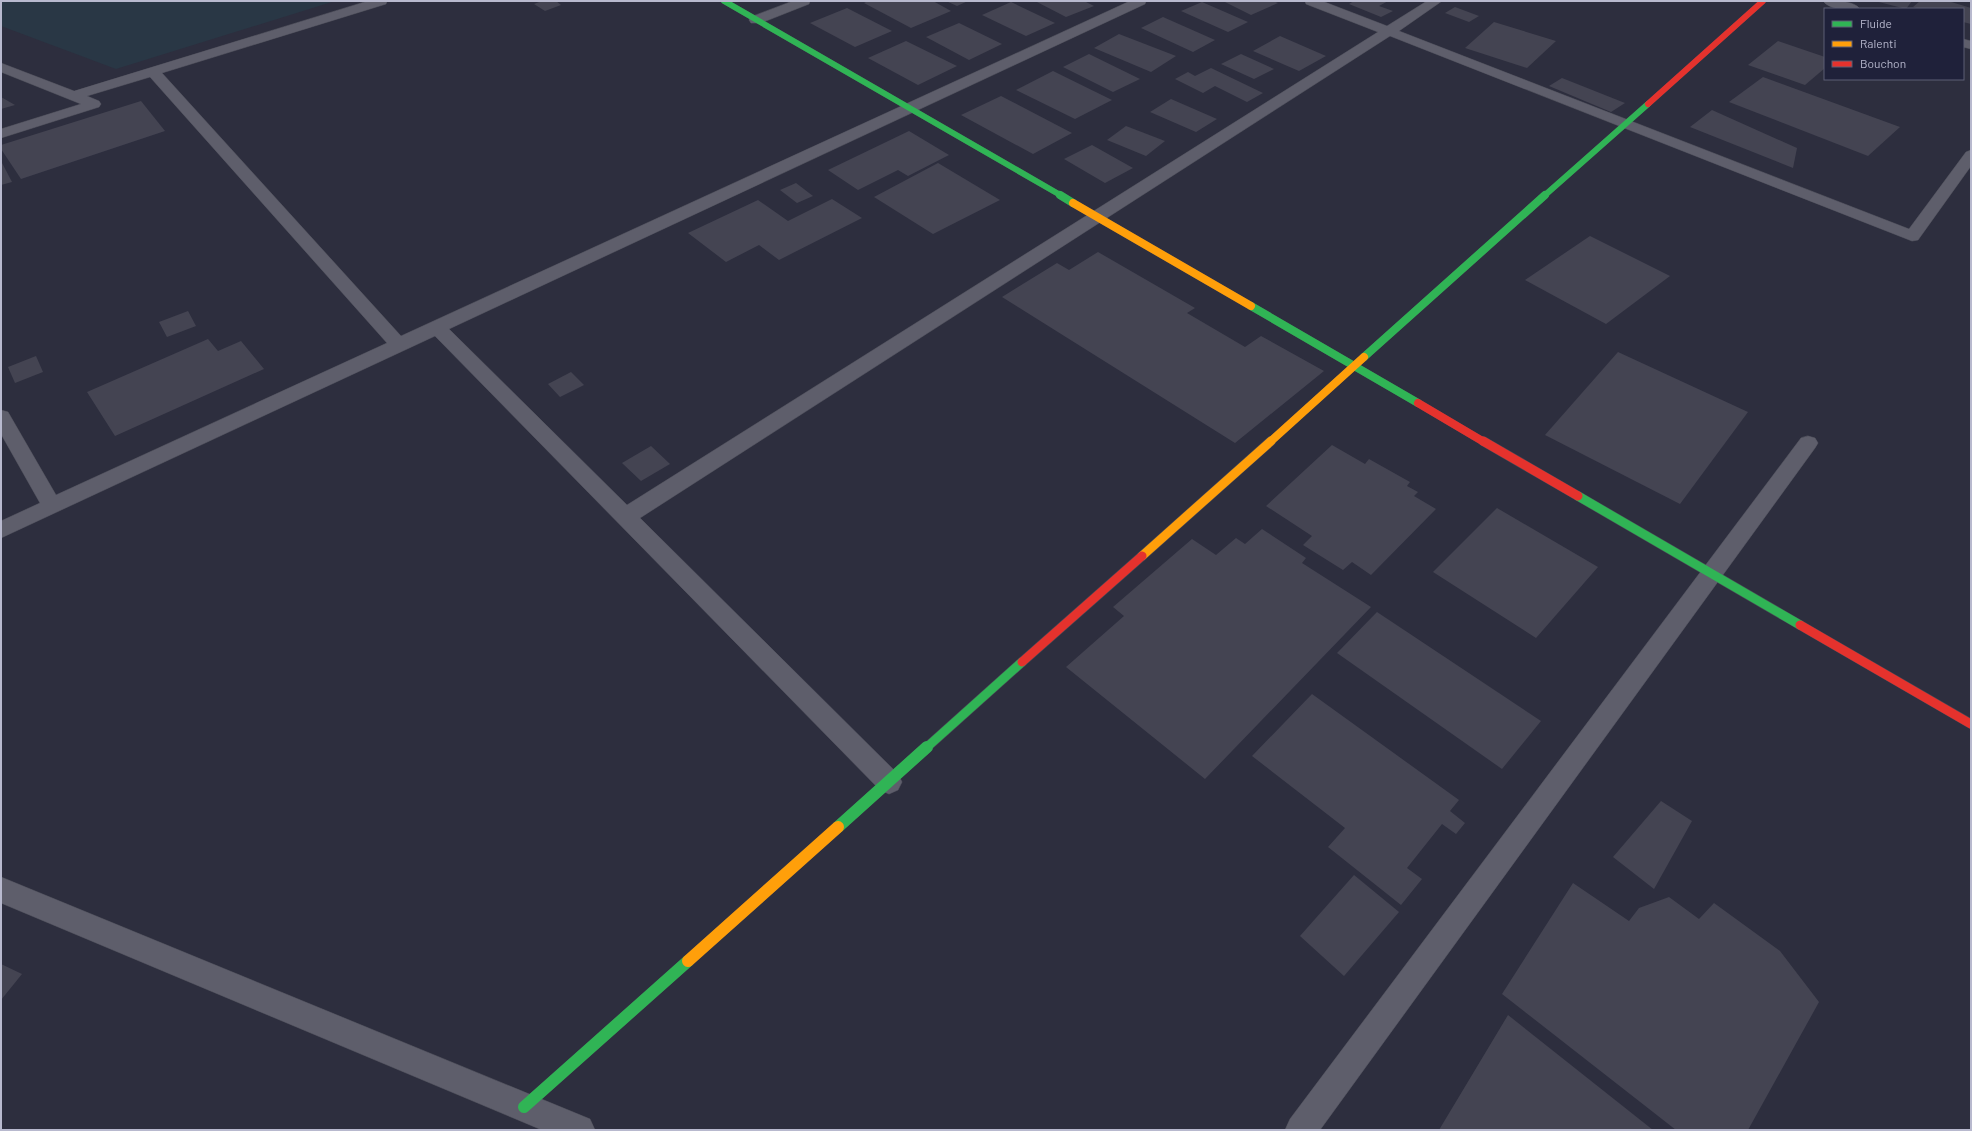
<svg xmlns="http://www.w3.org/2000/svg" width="1972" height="1131" viewBox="0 0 1972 1131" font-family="Barlow,sans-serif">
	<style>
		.green { fill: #293745 }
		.building { fill: #444452 }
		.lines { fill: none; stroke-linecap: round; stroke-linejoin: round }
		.street-casing { stroke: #484955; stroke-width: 1 }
		.fast-far3-casing { stroke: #484955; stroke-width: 6 }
		.fast-far2-casing { stroke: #484955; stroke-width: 8 }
		.fast-far1-casing { stroke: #484955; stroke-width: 10 }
		.fast-casing { stroke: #484955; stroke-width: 12 }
		.slow-far2-casing { stroke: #484955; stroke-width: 8 }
		.slow-far1-casing { stroke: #484955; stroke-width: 10 }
		.slow-casing { stroke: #484955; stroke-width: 12 }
		.jam-far2-casing { stroke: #484955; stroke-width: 6 }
		.jam-far1-casing { stroke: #484955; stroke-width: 8 }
		.jam-casing { stroke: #484955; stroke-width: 10 }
		.street { fill: #5e5e6b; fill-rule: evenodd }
		.fast-far3 { stroke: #30b455; stroke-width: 6 }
		.fast-far2 { stroke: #30b455; stroke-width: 8 }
		.fast-far1 { stroke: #30b455; stroke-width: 9 }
		.fast { stroke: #30b455; stroke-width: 12 }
		.slow-far2 { stroke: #ff9f0a; stroke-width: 8 }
		.slow-far1 { stroke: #ff9f0a; stroke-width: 9 }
		.slow { stroke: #ff9f0a; stroke-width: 12 }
		.jam-far2 { stroke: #e5322d; stroke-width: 6 }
		.jam-far1 { stroke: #e5322d; stroke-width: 8 }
		.jam { stroke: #e5322d; stroke-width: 9 }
	</style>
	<rect width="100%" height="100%" fill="#2d2e3e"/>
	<path class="green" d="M1 1H335L116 69 1 26Z"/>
	<g class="building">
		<path d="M542 1H556L561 5 545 11 534 4Z"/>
		<path d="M868 1H933L951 11 911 28 864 3Z"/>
		<path d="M946 1H968L957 6Z"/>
		<path d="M1035 1H1084L1094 6 1066 17Z"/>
		<path d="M1223 1H1273L1278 3 1251 15Z"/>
		<path d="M1354 1H1388L1379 6 1393 11 1381 17 1349 4Z"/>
		<path d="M1875 1H1912L1906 9Z"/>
		<path d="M1920 1H1948L1971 8V24L1963 22V9H1920L1913 7Z"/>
		<path d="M1011 2 1055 23 1026 36 982 15Z"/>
		<path d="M1202 2 1248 22 1228 32 1181 11Z"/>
		<path d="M1455 7 1479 16 1469 22 1445 13Z"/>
		<path d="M847 8 892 31 855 47 810 23Z"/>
		<path d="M1163 17 1215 40 1193 52 1141 28Z"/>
		<path d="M1494 22 1556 41 1527 68 1465 48Z"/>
		<path d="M959 23 1002 44 969 60 926 37Z"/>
		<path d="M1119 34 1176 56 1151 72 1094 48Z"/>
		<path d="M1280 36 1326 56 1299 71 1253 51Z"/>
		<path d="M906 41 957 66 918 85 868 58Z"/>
		<path d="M1778 41 1825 57V68L1805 85 1748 65Z"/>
		<path d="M1089 54 1140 79 1113 92 1063 67Z"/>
		<path d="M1241 54 1274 69 1254 79 1221 64Z"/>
		<path d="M1211 68 1263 93 1247 102 1215 86 1203 93 1175 79 1188 72 1195 76Z"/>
		<path d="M1053 71 1112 100 1075 119 1016 90Z"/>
		<path d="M1763 77 1900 127 1868 156 1729 102Z"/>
		<path d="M1562 78 1625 103 1611 112 1549 86Z"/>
		<path d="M1001 96 1072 133 1033 154 961 115Z"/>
		<path d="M1 97 15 105 1 109Z"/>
		<path d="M1171 99 1217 119 1196 132 1150 112Z"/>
		<path d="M141 101 165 131 21 179 1 149V145Z"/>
		<path d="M1712 110 1797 148 1793 168 1690 127Z"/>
		<path d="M1126 126 1165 141 1146 156 1107 140Z"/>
		<path d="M909 131 949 155 908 176 898 170 858 190 828 170Z"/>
		<path d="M1092 145 1133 168 1105 183 1064 159Z"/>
		<path d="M1 161 12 182 1 185Z"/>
		<path d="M938 163 1000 200 933 234 874 197Z"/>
		<path d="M796 183 813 196 797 203 780 190Z"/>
		<path d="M832 199 862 218 779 260 759 245 726 262 688 233 758 200 788 221Z"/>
		<path d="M1590 236 1670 276 1606 324 1525 280Z"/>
		<path d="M1098 252 1195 308 1187 313 1245 347 1261 336 1324 371 1235 443 1002 297 1057 263 1069 270Z"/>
		<path d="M188 311 196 326 167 337 159 322Z"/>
		<path d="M208 339 218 351 241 341 264 369 115 436 87 392Z"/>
		<path d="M1618 352 1748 412 1680 504 1545 435Z"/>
		<path d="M36 356 43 372 15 383 8 367Z"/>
		<path d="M571 372 584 385 560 397 548 384Z"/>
		<path d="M1332 445 1365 464 1369 459 1410 482 1407 486 1418 492 1414 496 1436 509 1371 575 1352 562 1343 570 1303 545 1312 536 1266 506Z"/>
		<path d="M651 446 670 464 641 481 622 463Z"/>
		<path d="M1497 508 1598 567 1536 638 1433 572Z"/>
		<path d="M1262 529 1306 558 1302 563 1371 607 1205 779 1066 667 1124 616 1113 607 1192 539 1216 555 1236 538 1245 544Z"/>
		<path d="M1377 612 1541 721 1502 769 1337 653Z"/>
		<path d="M1312 694 1459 800 1450 811 1465 823 1456 834 1442 824 1407 868 1422 879 1401 905 1328 847 1345 828 1252 756Z"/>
		<path d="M1661 801 1692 821 1654 889 1613 857Z"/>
		<path d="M1354 875 1399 912 1344 976 1300 936Z"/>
		<path d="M1573 883 1629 921 1639 908 1669 897 1699 919 1714 903 1780 951 1819 1002 1748 1130H1676L1502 994Z"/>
		<path d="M1 964 22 974 1 1000Z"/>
		<path d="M1508 1015 1653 1130H1439Z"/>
	</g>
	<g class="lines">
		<defs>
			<g id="street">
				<path d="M368 1H387L386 4 162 73 401 336 1130 1H1146L1145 4 449 329 627 505 1378 32 1306 4 1305 1H1322L1387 26 1427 1H1442L1399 31 1909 229 1966 152 1971 150V166L1918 240 1912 241 1390 36 640 518 898 774 902 782 898 790 889 794 880 790 435 336 1 538V521L40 503 1 434V410L8 412 56 495 387 343 150 77 87 96 99 101 101 104 99 107 1 138V129L81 104 1 72V63L74 91Z"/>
				<path d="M793 1H810L809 4 761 23H751L749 20 751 17Z"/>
				<path d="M1823 1C1833 1 1854 0 1860 9 1850 9 1830 11 1823 1Z"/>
				<path d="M1963 39 1971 41V49L1963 47Z"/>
				<path d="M1808 436 1815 438 1818 443 1815 448 1320 1130H1285L1290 1119 1801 438Z"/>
				<path d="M1 877 590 1119 595 1130H542L1 903Z"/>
			</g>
			<g id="fast-far3">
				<path d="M724 1 1062 196"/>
				<path d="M1544 196 1648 104"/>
			</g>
			<g id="fast-far2">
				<path d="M1060 195 1073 203"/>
				<path d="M1251 306 1418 403"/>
				<path d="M1364 357 1545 195"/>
			</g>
			<g id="fast-far1">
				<path d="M1578 496 1800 625"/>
				<path d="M926 748 1022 662"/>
			</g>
			<g id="fast">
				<path d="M838 827 927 747"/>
				<path d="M524 1107 688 961"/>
			</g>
			<g id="slow-far2">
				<path d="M1073 203 1251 306"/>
				<path d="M1270 442 1364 357"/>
			</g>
			<path id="slow-far1" d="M1142 556 1271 441"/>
			<path id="slow" d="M688 961 838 827"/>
			<path id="jam-far2" d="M1648 104 1763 1"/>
			<path id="jam-far1" d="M1418 403 1484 442"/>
			<g id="jam">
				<path d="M1483 441 1578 496"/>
				<path d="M1800 625 1971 724"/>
				<path d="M1022 662 1142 556"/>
			</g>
		</defs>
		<use href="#street" class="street-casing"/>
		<use href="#fast-far3" class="fast-far3-casing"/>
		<use href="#fast-far2" class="fast-far2-casing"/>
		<use href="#fast-far1" class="fast-far1-casing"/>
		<use href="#fast" class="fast-casing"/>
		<use href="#slow-far2" class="slow-far2-casing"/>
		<use href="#slow-far1" class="slow-far1-casing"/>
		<use href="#slow" class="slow-casing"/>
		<use href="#jam-far2" class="jam-far2-casing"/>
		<use href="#jam-far1" class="jam-far1-casing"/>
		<use href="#jam" class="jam-casing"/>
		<use href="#street" class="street"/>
		<use href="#fast-far3" class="fast-far3"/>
		<use href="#fast-far2" class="fast-far2"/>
		<use href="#fast-far1" class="fast-far1"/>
		<use href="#fast" class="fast"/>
		<use href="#slow-far2" class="slow-far2"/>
		<use href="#slow-far1" class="slow-far1"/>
		<use href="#slow" class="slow"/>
		<use href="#jam-far2" class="jam-far2"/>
		<use href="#jam-far1" class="jam-far1"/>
		<use href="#jam" class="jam"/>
	</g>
	<rect width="1972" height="1131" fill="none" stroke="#b8b9ce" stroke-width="4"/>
	<rect x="1824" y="8" width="140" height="72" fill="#1f213a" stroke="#5c5e75"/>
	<rect x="1832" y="21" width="20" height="6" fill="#30b455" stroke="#5c5e75"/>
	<text x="1860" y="28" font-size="12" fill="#b8b9ce">Fluide</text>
	<rect x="1832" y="41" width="20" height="6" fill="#ff9f0a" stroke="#5c5e75"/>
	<text x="1860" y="48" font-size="12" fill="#b8b9ce">Ralenti</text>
	<rect x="1832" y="61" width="20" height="6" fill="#e5322d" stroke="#5c5e75"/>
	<text x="1860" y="68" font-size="12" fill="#b8b9ce">Bouchon</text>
</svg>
